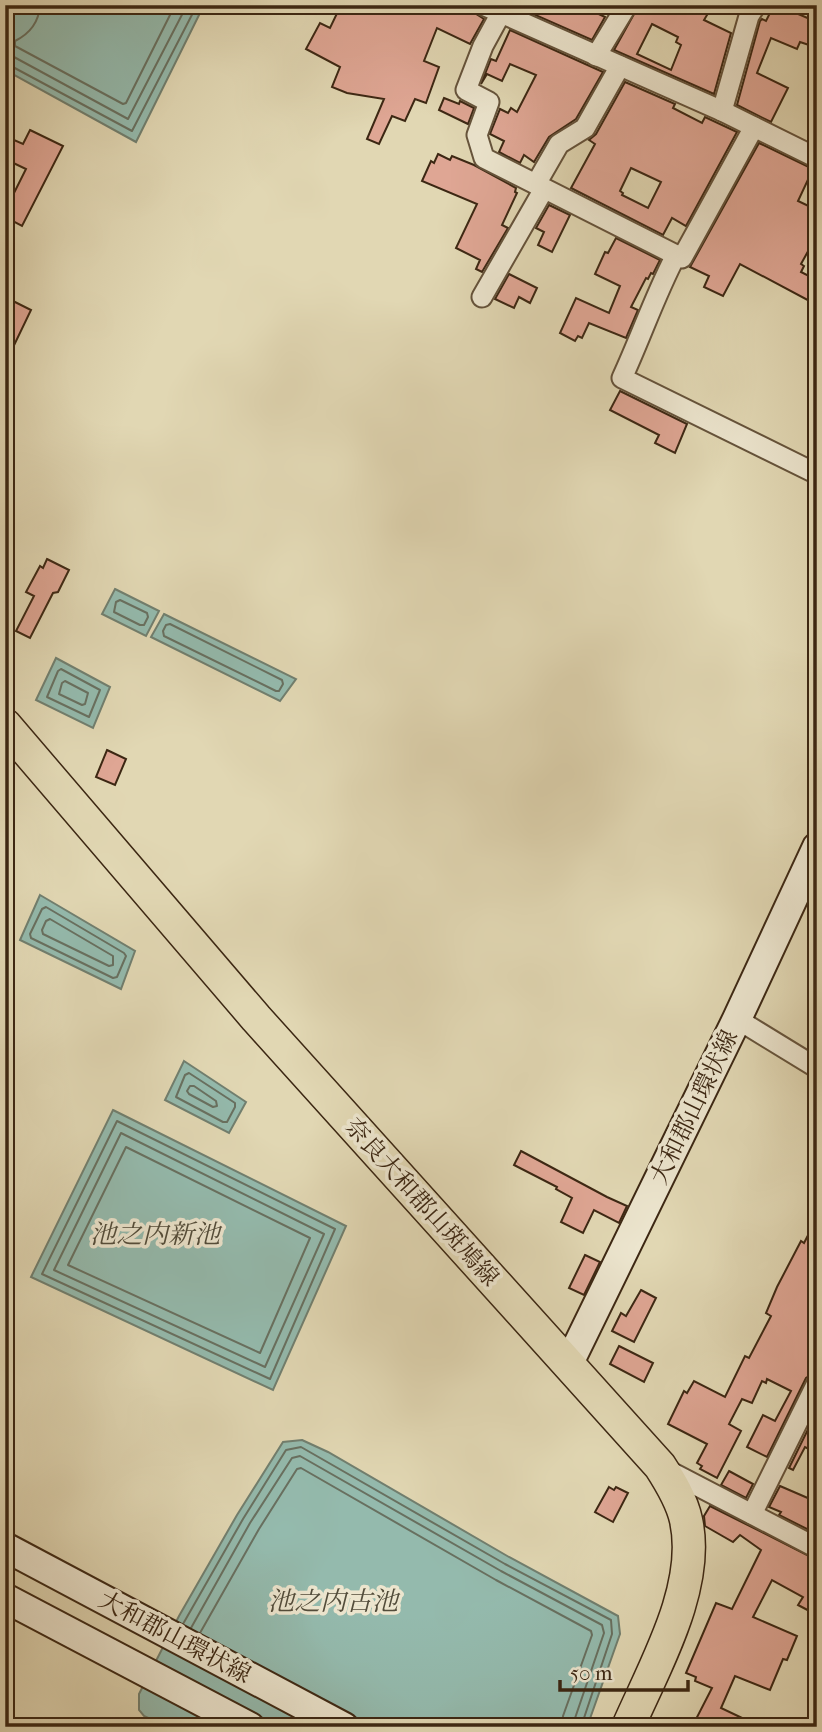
<svg xmlns="http://www.w3.org/2000/svg" width="822" height="1732" viewBox="0 0 822 1732" font-family="'IM FELL French Canon','Noto Serif JP',serif">
	<style>
		.water { fill: #94baad; stroke: #717f6f; stroke-width: 2 }
		.lines { fill: none; stroke-linecap: round; stroke-linejoin: round }
		.shore { stroke: #687060; stroke-width: 2 }
		.building { fill: #dfa694; stroke: #3c2713; stroke-width: 2; fill-rule: evenodd }
		.street-casing { stroke: #65533b; stroke-width: 23 }
		.secondary-casing { stroke: #3c2713; stroke-width: 32 }
		.primary-casing { stroke: #3c2713; stroke-width: 35 }
		.street { stroke: #ece5ce; stroke-width: 19 }
		.secondary { stroke: #ece5ce; stroke-width: 28 }
		.primary { stroke: #e1d7b3; stroke-width: 32 }
		.labels { text-anchor: middle; dominant-baseline: central; stroke-width: 7; stroke-linejoin: round; paint-order: stroke }
		.street-label { font-size: 24px; fill: #3c2713; stroke: #ece5ce }
		.water-label { font-size: 26px; font-style: italic; fill: #524c3a; stroke: #ece5ce }
	</style>
	<rect width="100%" height="100%" fill="#e1d7b3"/>
	<filter id="stains"><feTurbulence type="fractalNoise" baseFrequency=".00286" numOctaves="4"/><feColorMatrix values="0 0 0 0 .2 0 0 0 0 .09 0 0 0 0 .02 0 0 0 .5 -.17"/></filter>
	<radialGradient id="worn" r=".72"><stop offset=".6" stop-color="#630" stop-opacity="0"/><stop offset="1" stop-color="#630" stop-opacity=".3"/></radialGradient>
	<g class="water">
		<path d="M16 5H204L136 142 5 70V20Z"/>
		<path d="M115 589 159 611 146 636 102 614Z"/>
		<path d="M164 614 296 679 280 701 151 637Z"/>
		<path d="M56 658 110 687 93 728 36 700Z"/>
		<path d="M40 895 135 951 121 989 20 940Z"/>
		<path d="M184 1061 246 1102 229 1133 165 1100Z"/>
		<path d="M113 1110 346 1226 273 1390 31 1277Z"/>
		<path d="M302 1440 328 1452 509 1557 618 1616 620 1634 587 1727H167L144 1716 139 1710V1694L179 1616 237 1515 283 1442Z"/>
	</g>
	<g class="lines">
		<g class="shore">
			<path d="M40 5C39 22 29 34 15 41V46L123 104 126 103 175 5"/>
			<path d="M5 56 14 57 128 119 187 5"/>
			<path d="M5 65 11 66 132 131 197 5"/>
			<path d="M120 600 147 613 148 617 144 625H140L114 612 116 602Z"/>
			<path d="M170 624 282 680 283 684 279 691H276L164 636 163 631 166 625Z"/>
			<path d="M61 669 100 690 89 717 47 697 58 671Z"/>
			<path d="M65 681 88 693 85 704 82 705 59 694 62 683Z"/>
			<path d="M46 907 124 953 126 956 117 977 113 978 31 938 30 934 42 909Z"/>
			<path d="M50 919 113 956V965L109 966 43 934 42 930 46 921Z"/>
			<path d="M189 1073 235 1103V1107L227 1122H223L176 1097 185 1075Z"/>
			<path d="M190 1086H194L216 1101 217 1106 213 1107 189 1094 187 1091Z"/>
			<path d="M117 1121 335 1229 270 1379 42 1274Z"/>
			<path d="M121 1133 324 1234 265 1367 54 1270Z"/>
			<path d="M126 1147 310 1238 260 1353 68 1265Z"/>
			<path d="M183 1624 243 1519 286 1450 301 1447 505 1564 611 1620 612 1634 581 1727"/>
			<path d="M191 1628 250 1523 292 1458 300 1456 501 1571 602 1625 604 1633 572 1727"/>
			<path d="M200 1633 259 1529 297 1469 301 1468 496 1580 591 1631 592 1635 563 1716 562 1727"/>
		</g>
	</g>
	<g class="building">
		<path d="M341 5H462L484 19 470 44 437 28 424 61 439 67 426 103 415 99 405 121 392 116 379 144 367 139 384 99 347 93 332 87 340 67 306 49 320 23 330 28Z"/>
		<path d="M536 5H580L605 17 592 40 533 14Z"/>
		<path d="M639 5H713L704 20 731 33 714 94 614 50ZM652 24 678 37 676 42 681 45 671 70 637 54Z"/>
		<path d="M774 5H802L798 14 817 22V27L809 45 800 42 797 49 771 38 757 73 788 88 771 122 737 105 760 21 762 19 766 21Z"/>
		<path d="M510 30 603 72 576 119 549 137 534 162 524 155 520 163 499 152 504 141 490 134 500 109 508 113 511 108 517 112 536 75 510 64 502 81 487 74 481 84 491 59 496 61Z"/>
		<path d="M625 82 675 104 673 108 702 123 705 117 737 132 686 226 672 218 663 235 571 188 595 144 589 140 596 134ZM631 168 661 182 648 208 622 195 623 193 620 191Z"/>
		<path d="M444 98 459 104 460 101 474 108 468 124 439 110Z"/>
		<path d="M30 130 63 146 22 226 5 217V211L26 169 5 159V136L23 144Z"/>
		<path d="M759 143 813 169 798 201 817 210V235L801 264 804 266 801 272 817 280V305L740 264 723 296 704 287 709 276 690 267Z"/>
		<path d="M438 154 450 160 452 156 474 165 516 188 515 192 517 193 502 225 508 228 482 272 476 269 480 260 456 248 477 204 422 181 431 161 434 163Z"/>
		<path d="M549 205 570 215 552 252 538 245 544 232 536 228Z"/>
		<path d="M616 238 660 260 653 274 651 273 648 279 646 278 631 307 638 310 626 338 589 323 582 338 578 336 575 341 560 333 576 298 609 313 620 286 595 274 605 252 608 253Z"/>
		<path d="M509 274 537 288 530 303 519 297 514 308 495 299Z"/>
		<path d="M5 297 31 310 5 364Z"/>
		<path d="M620 391 687 424 675 453 655 443 659 435 610 410Z"/>
		<path d="M47 559 69 570 58 592 53 593 30 638 16 631 34 596 26 592 40 566 43 568Z"/>
		<path d="M107 750 126 759 115 785 96 777Z"/>
		<path d="M521 1151 607 1197 627 1206 619 1223 594 1210 583 1233 561 1222 572 1198 556 1189 557 1187 514 1165Z"/>
		<path d="M817 1218V1371L806 1378 767 1457 747 1447 763 1415 775 1421 791 1391 767 1379 766 1383 762 1381 752 1403 742 1399 729 1424 741 1431 717 1478 700 1469 702 1466 697 1463 707 1444 668 1424 684 1391 687 1393 694 1381 725 1397 745 1356 749 1358 771 1316 766 1313 777 1287 801 1241 804 1243Z"/>
		<path d="M585 1255 600 1262 584 1295 569 1288Z"/>
		<path d="M641 1290 656 1298 634 1342 612 1331 621 1313 626 1316Z"/>
		<path d="M619 1346 653 1363 644 1382 610 1364Z"/>
		<path d="M817 1411V1453L805 1447 793 1470 789 1468Z"/>
		<path d="M729 1471 753 1484 746 1498 721 1485Z"/>
		<path d="M780 1486 817 1502V1534L779 1515 781 1512 769 1507Z"/>
		<path d="M609 1487 614 1490 616 1487 628 1493 613 1522 595 1512Z"/>
		<path d="M710 1506 817 1560V1615L798 1605 803 1597 772 1580 753 1617 797 1636 787 1660 783 1659 770 1690 735 1676 721 1708 761 1727H702L694 1723 712 1688 695 1681 696 1677 686 1673 716 1603 732 1609 761 1550 740 1535 733 1542 705 1526 704 1516Z"/>
	</g>
	<g class="lines">
		<defs>
			<g id="street">
				<path d="M483 5 722 111 817 158"/>
				<path d="M501 13 483 46 466 90 489 102 477 135 484 158 676 255C655 295 641 337 622 378L817 474"/>
				<path d="M596 56 627 5"/>
				<path d="M722 111 749 16 756 5"/>
				<path d="M536 184 559 144 585 128 620 66"/>
				<path d="M676 255 682 258 754 127"/>
				<path d="M482 297 544 189"/>
				<path d="M737 1019 817 1068"/>
				<path d="M665 1469 817 1548"/>
				<path d="M752 1514 817 1383"/>
			</g>
			<g id="secondary">
				<path d="M568 1365 737 1019 817 847"/>
				<path d="M5 1547 344 1727"/>
				<path d="M5 1598 250 1727"/>
			</g>
			<path id="primary" d="M5 725 256 1018 660 1466C671 1483 682 1501 686 1520 701 1587 654 1667 628 1727"/>
		</defs>
		<use href="#street" class="street-casing"/>
		<use href="#secondary" class="secondary-casing"/>
		<use href="#primary" class="primary-casing"/>
		<use href="#street" class="street"/>
		<use href="#secondary" class="secondary"/>
		<use href="#primary" class="primary"/>
	</g>
	<g class="labels">
		<g class="street-label">
			<text transform="translate(694 1107) rotate(-64)">大和郡山環状線</text>
			<text transform="translate(422 1202) rotate(48)">奈良大和郡山斑鳩線</text>
			<text transform="translate(175 1637) rotate(28)">大和郡山環状線</text>
		</g>
		<g class="water-label">
			<text x="155" y="1234">池之内新池</text>
			<text x="333" y="1601">池之内古池</text>
		</g>
	</g>
	<rect width="822" height="1732" fill="none" stroke="#e1d7b3" stroke-width="28"/>
	<rect x="7" y="7" width="808" height="1718" fill="none" stroke="#3c2713" stroke-width="3.5"/>
	<rect x="14" y="14" width="794" height="1704" fill="none" stroke="#3c2713" stroke-width="2"/>
	<path d="M560 1680v10h128v-10" fill="none" stroke="#3c2713" stroke-width="3.5"/>
	<text x="570" y="1680" font-size="21" fill="#3c2713" stroke="#ece5ce" stroke-width="5" paint-order="stroke">50 m</text>
	<rect width="100%" height="100%" filter="url(#stains)"/>
	<rect width="100%" height="100%" fill="url(#worn)"/>
</svg>
